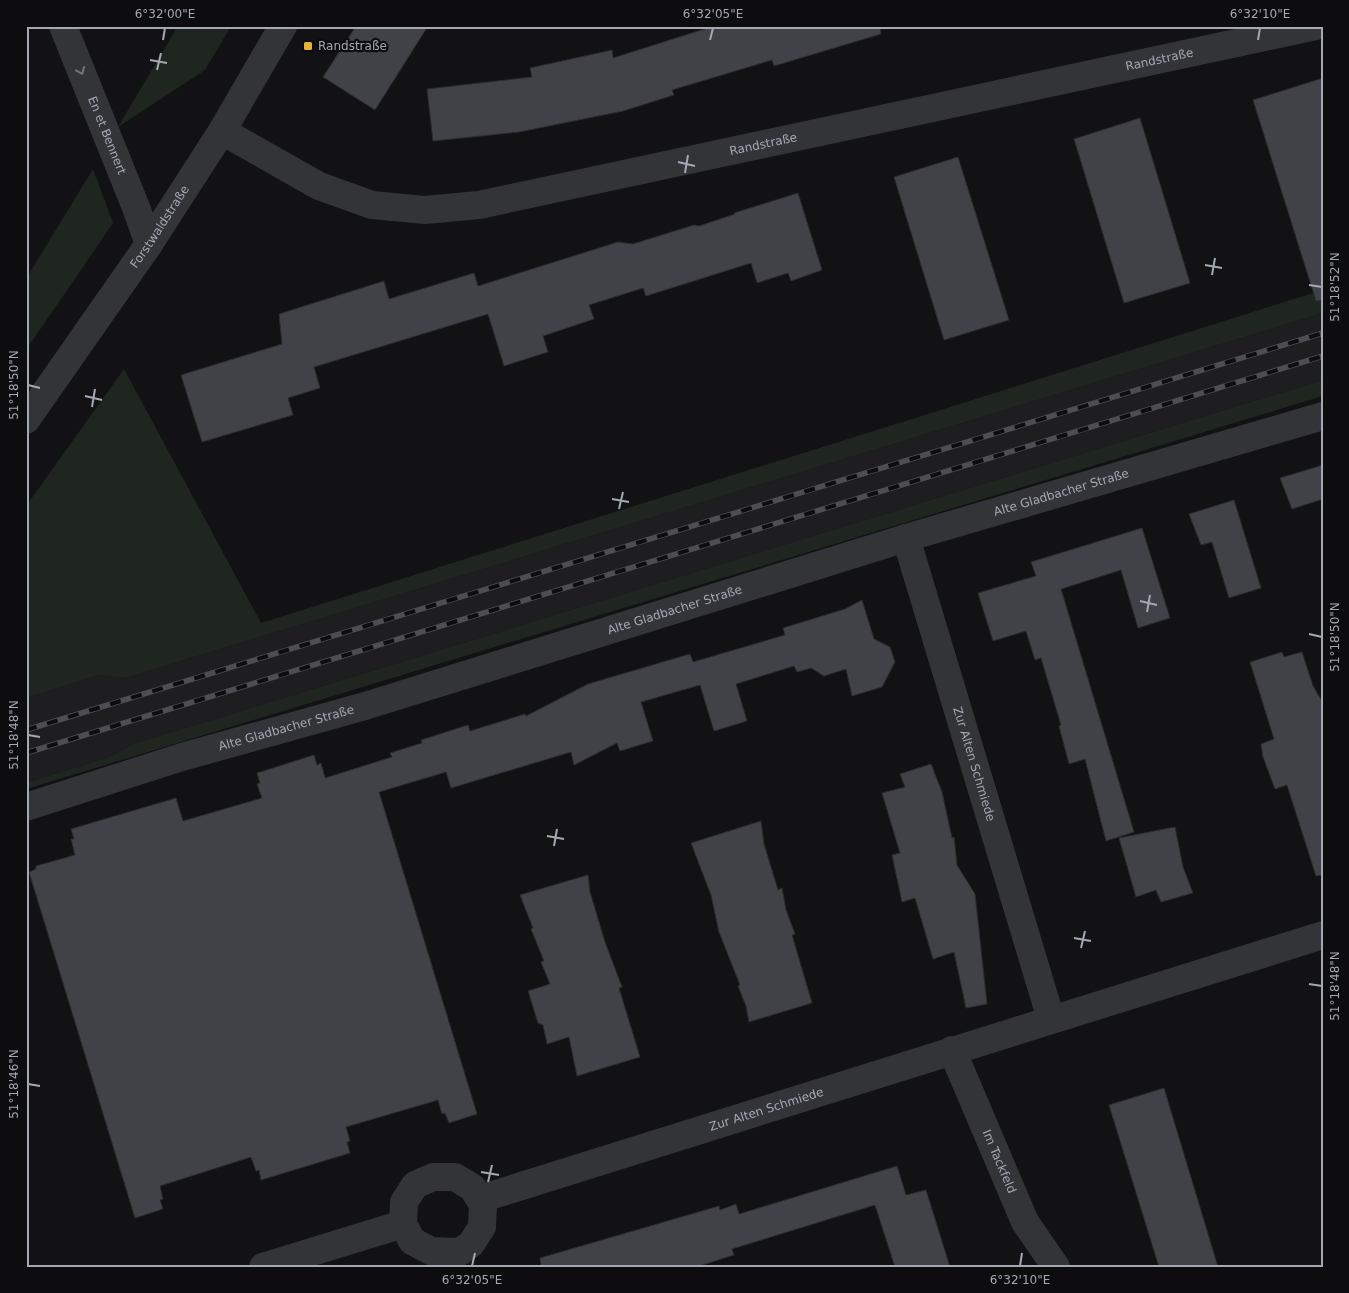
<svg xmlns="http://www.w3.org/2000/svg" width="1349" height="1293" viewBox="0 0 1349 1293" font-family="'DejaVu Sans',sans-serif">
	<style>
		.built { fill: #1e1e20 }
		.green { fill: #1f2620 }
		.building { fill: #414247; stroke: #2c2c2f }
		.lines { fill: none; stroke-linecap: round; stroke-linejoin: round }
		.minor { stroke: #333438; stroke-width: 28 }
		.tertiary { stroke: #333438; stroke-width: 28 }
		.rail-casing { stroke: #4d4e53; stroke-width: 5.5 }
		.rail { stroke: #0d0d0f; stroke-width: 4; stroke-dasharray: 11; stroke-linecap: butt }
		.oneway { stroke: #71747c }
		.ticks { fill: none; stroke: #a4a8b3; stroke-width: 2 }
		.poi-dot { fill: #e5b539; stroke: #0d0d0f; stroke-width: 2 }
		.labels { text-anchor: middle; dominant-baseline: central; stroke-width: 4.5; stroke-linejoin: round; paint-order: stroke }
		.poi-label { font-size: 12px; fill: #a4a8b3; stroke: #0d0d0f; text-anchor: start }
		.street-label { font-size: 12px; fill: #a4a8b3; stroke: #0d0d0f }
		.neatline { fill: none; stroke: #a4a8b3; stroke-width: 2 }
		.ticks-label { font-size: 12px; text-anchor: middle; fill: #a4a8b3 }
	</style>
	<rect width="100%" height="100%" fill="#121214"/>
	<path class="built" d="M1323 313V380L133 744 109 757 26 783V698L99 675 125 678Z"/>
	<g class="green">
		<path d="M178 26H231L205 70 118 127Z"/>
		<path d="M93 169 113 223 26 350V279Z"/>
		<path d="M1323 290V313L125 678 99 675 26 698V506L124 369 261 623Z"/>
		<path d="M1323 380V396L26 789V783L109 757 133 744Z"/>
	</g>
	<g class="building">
		<path d="M356 26H428L375 110 323 77Z"/>
		<path d="M714 26H880L881 34 774 66 772 60 672 90 674 95 623 111 519 132 433 141 427 89 532 77 530 68 612 50 613 58Z"/>
		<path d="M1323 78V300L1316 301 1253 100Z"/>
		<path d="M1140 118 1190 283 1124 303 1074 139Z"/>
		<path d="M958 157 1009 320 944 340 894 177Z"/>
		<path d="M798 193 822 270 791 281 788 273 757 283 751 263 646 296 643 288 589 305 594 319 543 336 548 352 504 366 488 314 314 367 320 388 288 398 293 415 202 442 181 375 282 344 279 314 384 281 389 299 474 273 478 286 618 242 633 244 694 225 699 226 735 214 734 213Z"/>
		<path d="M1323 465V499L1292 509 1280 478Z"/>
		<path d="M1234 500 1261 588 1229 598 1212 542 1201 545 1189 514Z"/>
		<path d="M1142 528 1170 618 1138 628 1121 570 1061 589 1134 832 1106 841 1085 759 1069 764 1059 726 1061 725 1041 658 1035 660 1026 631 993 641 978 593 1036 576 1031 562Z"/>
		<path d="M862 600 874 639 890 647 895 662 882 687 852 696 846 669 824 676 811 668 797 672 794 666 736 684 747 721 714 731 700 685 641 702 653 741 620 751 617 743 574 765 571 752 451 788 446 772 379 792 477 1114 449 1123 445 1113 442 1114 438 1100 346 1127 350 1141 347 1142 350 1153 261 1180 259 1170 256 1171 251 1157 160 1186 163 1199 160 1200 163 1209 135 1218 29 872 36 869V866L75 855 71 839H74L71 829 176 798 183 821 262 798 257 784 260 783 257 773 314 755 317 765 321 763 325 778 392 757 390 753 422 743 421 740 468 725 470 731 525 714 526 716 588 684 690 654 693 662 785 635 783 628 845 609Z"/>
		<path d="M1282 652 1284 657 1302 652 1313 686 1323 703V875L1316 876 1287 785 1275 789 1263 757 1261 744 1274 739 1250 662Z"/>
		<path d="M931 764 942 792 952 838 954 837 957 865 975 894 987 1004 966 1008 954 952 933 959 915 898 902 902 892 855 900 853 882 793 905 787 900 774Z"/>
		<path d="M761 821 764 844 778 890 782 888 786 910 795 934 792 935 812 1003 749 1022 746 1006 738 986 740 985 719 932 711 895 691 843Z"/>
		<path d="M1175 827 1183 867 1193 893 1161 902 1156 890 1136 897 1119 838Z"/>
		<path d="M588 875 590 892 605 942 622 987 619 988 640 1057 577 1076 569 1037 547 1044 543 1025 538 1023 528 991 550 984 541 962 544 961 531 929 533 928 520 895Z"/>
		<path d="M1164 1088 1218 1267H1159L1109 1105Z"/>
		<path d="M897 1166 906 1195 926 1190 950 1267H895L875 1205 732 1249 734 1255 696 1267H541L540 1258 719 1206 720 1210 736 1204 739 1214Z"/>
	</g>
	<g class="lines">
		<g class="minor">
			<path id="s1" d="M63 26 137 210 149 244"/>
			<path id="s2" d="M222 131 319 186 372 205 425 210 479 205 1316 26"/>
			<path id="s3" d="M906 538 1051 1019"/>
			<path id="s4" d="M26 807 182 757 365 706 906 538 1323 416"/>
			<path id="s5" d="M952 1050 1025 1222 1056 1267"/>
			<path d="M433 1177H455L473 1188 483 1205 482 1227 471 1244 460 1252 431 1251 412 1241 403 1224 404 1202 415 1185Z"/>
			<path id="s6" d="M480 1199 1323 935"/>
			<path d="M263 1267 403 1224"/>
		</g>
		<path class="tertiary" id="s7" d="M26 420 149 244 222 131 283 26"/>
		<defs>
			<g id="rail">
				<path d="M26 730 1323 333"/>
				<path d="M26 753 1323 356"/>
			</g>
		</defs>
		<use href="#rail" class="rail-casing"/>
		<use href="#rail" class="rail"/>
	</g>
	<defs><path id="oneway-chevron" d="M-2-3.5L2.5 0L-2 3.5" fill="none" stroke-width="1.6" stroke-linecap="round" stroke-linejoin="round" transform="scale(1.25)"/></defs>
	<use class="oneway" href="#oneway-chevron" transform="translate(81 71) rotate(68)"/>
	<path class="ticks" d="M163 40 165 28M710 40 713 28M1258 40 1260 28M150 60 167 63M157 70 161 53M678 162 695 166M685 173 688 155M1205 265 1222 268M1212 275 1215 258M1309 285 1322 287M28 385 40 388M85 396 102 400M92 407 95 389M612 499 629 502M619 509 623 492M1140 601 1157 605M1147 612 1150 595M1309 634 1322 637M28 735 40 737M547 836 564 839M554 846 557 829M1074 938 1091 941M1081 948 1085 931M1309 984 1322 986M28 1084 40 1086M481 1172 499 1175M488 1182 492 1165M472 1266 475 1253M1020 1266 1022 1253"/>
	<rect class="poi-dot" x="303" y="41" width="10" height="10" rx="2.5"/>
	<g class="labels">
		<g class="poi-label">
			<text x="318" y="46">Randstraße</text>
		</g>
		<g class="street-label">
			<text stroke="none"><textPath href="#s2" startOffset="971">Randstraße</textPath></text>
			<text stroke="none"><textPath href="#s1" startOffset="118">En et Bennert</textPath></text>
			<text stroke="none"><textPath href="#s2" startOffset="566">Randstraße</textPath></text>
			<text stroke="none"><textPath href="#s7" startOffset="235">Forstwaldstraße</textPath></text>
			<text stroke="none"><textPath href="#s4" startOffset="1082">Alte Gladbacher Straße</textPath></text>
			<text stroke="none"><textPath href="#s4" startOffset="678">Alte Gladbacher Straße</textPath></text>
			<text stroke="none"><textPath href="#s4" startOffset="272">Alte Gladbacher Straße</textPath></text>
			<text stroke="none"><textPath href="#s3" startOffset="236">Zur Alten Schmiede</textPath></text>
			<text stroke="none"><textPath href="#s6" startOffset="300">Zur Alten Schmiede</textPath></text>
			<text stroke="none"><textPath href="#s5" startOffset="121">Im Tackfeld</textPath></text>
		</g>
	</g>
	<rect width="1349" height="1293" fill="none" stroke="#0d0d0f" stroke-width="55"/>
	<rect x="28" y="28" width="1294" height="1238" class="neatline"/>
	<g class="ticks-label">
		<text x="165" y="18">6°32'00"E</text>
		<text x="713" y="18">6°32'05"E</text>
		<text x="1260" y="18">6°32'10"E</text>
		<text transform="translate(1335 287) rotate(-90)" y="4">51°18'52"N</text>
		<text transform="translate(14 385) rotate(-90)" y="4">51°18'50"N</text>
		<text transform="translate(1335 637) rotate(-90)" y="4">51°18'50"N</text>
		<text transform="translate(14 735) rotate(-90)" y="4">51°18'48"N</text>
		<text transform="translate(1335 986) rotate(-90)" y="4">51°18'48"N</text>
		<text transform="translate(14 1084) rotate(-90)" y="4">51°18'46"N</text>
		<text x="472" y="1284">6°32'05"E</text>
		<text x="1020" y="1284">6°32'10"E</text>
	</g>
</svg>
